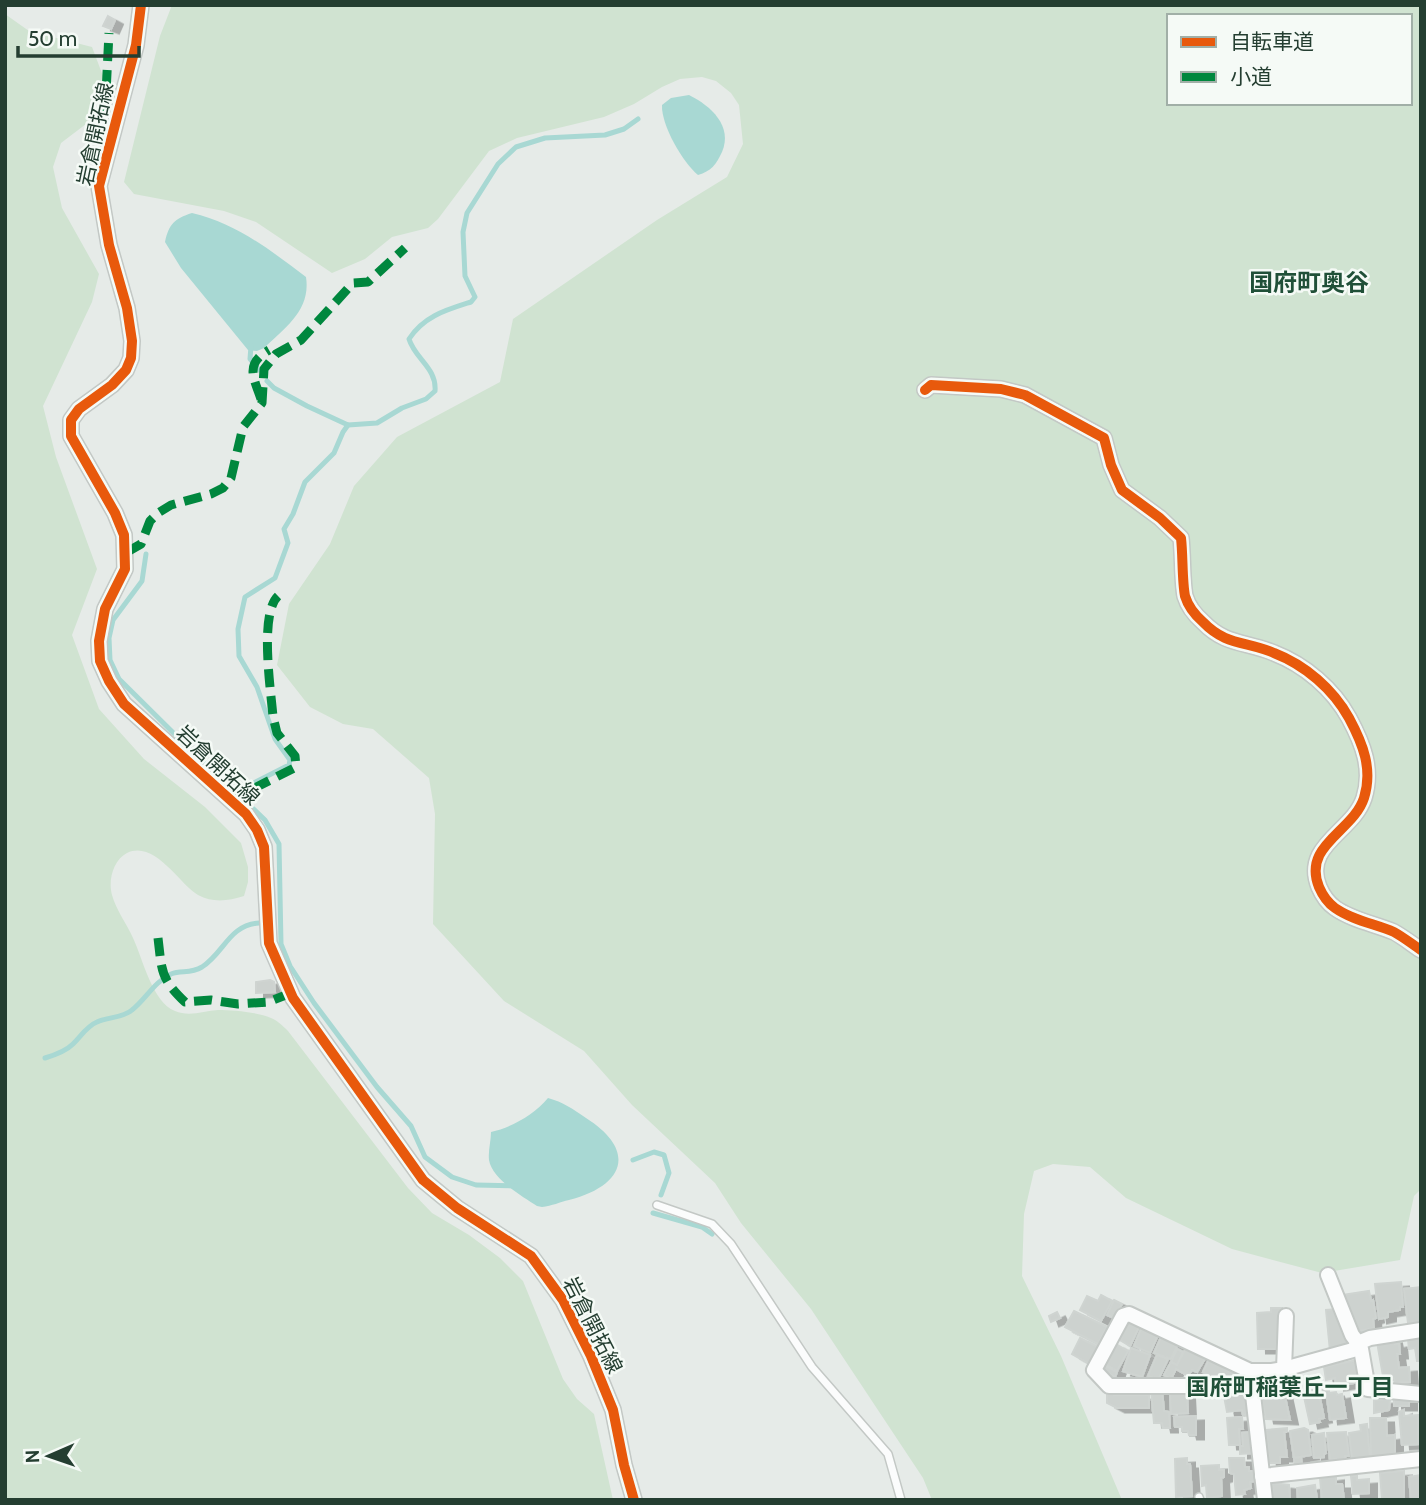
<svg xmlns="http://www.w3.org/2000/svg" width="1426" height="1505" viewBox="0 0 1426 1505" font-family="Cabin,'Noto Sans JP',sans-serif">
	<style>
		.green { fill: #d0e3d1; fill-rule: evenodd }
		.water { fill: #a8d8d3 }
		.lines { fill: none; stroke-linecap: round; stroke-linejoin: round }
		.stream { stroke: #a8d8d3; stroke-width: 5 }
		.building { fill: #cdd2cf; stroke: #cfd4d1; stroke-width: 2; filter: url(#shadow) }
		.lane-casing { stroke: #c3c8c5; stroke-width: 10 }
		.street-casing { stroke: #c3c8c5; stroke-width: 18 }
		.lane { stroke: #fbfcfc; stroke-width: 7 }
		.street { stroke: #fbfcfc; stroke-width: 14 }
		.quiet { stroke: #00873e; stroke-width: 9; stroke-dasharray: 18 9; stroke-linecap: butt }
		.cycleway-casing { stroke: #f5faf6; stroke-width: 15 }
		.cycleway { stroke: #e8590c; stroke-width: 10 }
		.labels { text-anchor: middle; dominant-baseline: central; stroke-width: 5; stroke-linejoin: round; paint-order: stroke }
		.street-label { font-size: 21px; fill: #243e31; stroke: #f5faf6 }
		.neighbourhood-label { font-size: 23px; font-weight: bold; fill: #205038; stroke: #f5faf6 }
		.quarter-label { font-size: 24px; font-weight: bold; fill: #205038; stroke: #f5faf6 }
	</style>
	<defs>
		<filter id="shadow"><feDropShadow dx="8" dy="4.5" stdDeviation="0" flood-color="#0004"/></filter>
	</defs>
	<rect width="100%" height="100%" fill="#e6ebe8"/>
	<g class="green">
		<path d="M172 5H1421V1189L1414 1196 1400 1260 1322 1273 1232 1249 1126 1198 1090 1167 1053 1164 1034 1171 1024 1214 1022 1276 1061 1356 1122 1500H932L923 1478 811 1309 741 1223 715 1183 632 1105 584 1051 504 1001 433 924 435 814 429 778 373 729 343 724 310 707 277 665 289 604 330 544 354 486 397 437 500 382 513 319 657 220 727 177 743 144 739 105 731 93 716 81 702 77 680 79 662 87 634 104 604 117 517 138 489 151 438 219 428 228 392 237 365 259 332 273 256 222 224 211 134 194 124 182 160 36ZM1169 16H1410V103H1169Z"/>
		<path d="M5 14 29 31 92 47 103 76 86 124 61 143 53 167 62 208 99 274 92 302 43 406 56 457 97 569 72 635 99 709 144 759 205 807 241 843 248 867V882L244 896C228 901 213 903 198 895 179 884 155 840 127 853 113 860 108 881 112 895 116 910 127 924 133 938 143 959 152 1002 175 1011 189 1017 204 1011 218 1010 233 1010 257 1012 271 1018 277 1020 283 1026 288 1031L408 1188 432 1213 469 1235 500 1258 523 1281 563 1379 577 1399 594 1414 613 1500H5Z"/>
	</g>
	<g class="water">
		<path d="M689 95C711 106 733 126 722 152 716 165 711 171 698 175 683 163 661 125 662 105L671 98Z"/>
		<path d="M192 213C236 223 270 250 306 277 311 310 286 327 264 348L257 351 248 350 181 268 165 242C169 224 174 219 192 213Z"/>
		<path d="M548 1098C563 1102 573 1109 586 1118 638 1151 624 1186 569 1200 560 1202 552 1206 542 1207L537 1206C522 1196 492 1179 489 1160 488 1151 491 1141 491 1132 512 1127 534 1115 548 1098Z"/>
	</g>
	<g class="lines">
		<g class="stream">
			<path d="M251 346 250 359 259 370"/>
			<path d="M267 381 274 388 307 406 348 425 377 423 402 408 426 399 435 391C437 368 415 359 409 339 424 316 446 310 471 302L475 297 465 276 463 232 467 213 498 164 516 147 545 138 605 135 624 129 638 119"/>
			<path d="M146 554 142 581 113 620 109 638 110 660 119 679 234 793 289 765 290 760 275 739 257 687 239 656 238 629 245 597 275 578 288 543 284 529 293 514 305 482 334 453 343 432 348 425"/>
			<path d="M243 799 265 820 279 844 281 944 290 966 314 1003 377 1087 411 1126 425 1157 452 1177 476 1185 517 1186"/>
			<path d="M45 1058C55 1055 66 1051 73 1044 81 1036 87 1026 97 1022 108 1017 123 1018 132 1010 146 999 154 982 171 974 182 970 190 974 202 967 224 953 229 925 259 923"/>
			<path d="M633 1160 654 1152 664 1155 669 1173 661 1195"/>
			<path d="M653 1213 702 1227 712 1234"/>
		</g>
	</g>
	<g class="building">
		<path d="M108 16 115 20 111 29 103 26Z"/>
		<path d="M270 980 274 982 275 992 256 993V982Z"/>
		<path d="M1401 1282 1403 1307H1400V1310L1388 1312V1317L1379 1319 1375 1284Z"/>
		<path d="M1421 1287V1322L1408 1323 1404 1289Z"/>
		<path d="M1369 1291 1371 1301 1373 1300 1376 1318 1373 1319 1374 1328 1354 1332 1342 1295Z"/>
		<path d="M1101 1295 1112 1301 1101 1321 1080 1310 1087 1296 1098 1301Z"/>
		<path d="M1114 1300 1122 1304 1114 1318 1107 1315Z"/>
		<path d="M1271 1308H1282L1281 1332H1278L1276 1349H1258L1257 1313 1271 1312Z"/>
		<path d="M1338 1309 1351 1346 1330 1351 1326 1310Z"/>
		<path d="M1074 1311 1107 1327 1098 1344 1065 1327Z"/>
		<path d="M1057 1312 1060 1318 1051 1322 1049 1316Z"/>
		<path d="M1128 1323 1139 1327 1130 1346 1120 1340Z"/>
		<path d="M1141 1329 1147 1331 1148 1329 1158 1335 1150 1353 1134 1346Z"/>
		<path d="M1162 1335 1179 1342 1171 1359 1154 1353Z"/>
		<path d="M1421 1337V1361H1417L1415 1348 1409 1349 1408 1339Z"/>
		<path d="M1080 1338 1098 1347 1096 1352 1098 1353 1091 1365 1072 1354Z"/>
		<path d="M1394 1339 1395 1344 1399 1343 1400 1354H1397L1399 1368 1409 1367 1410 1382 1395 1383 1394 1378 1387 1379V1375L1383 1376 1377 1342Z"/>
		<path d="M1116 1344 1128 1351 1117 1371 1104 1364Z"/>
		<path d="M1131 1348 1150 1355 1142 1377 1123 1371Z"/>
		<path d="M1186 1348 1206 1357 1197 1372 1192 1370 1188 1376 1176 1369 1171 1379 1164 1375 1171 1362 1177 1365Z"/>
		<path d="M1177 1349 1183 1352 1177 1365 1171 1362Z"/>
		<path d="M1157 1355 1168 1359 1158 1380 1148 1376Z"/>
		<path d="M1210 1357 1243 1373 1241 1377 1216 1379 1203 1372Z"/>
		<path d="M1357 1360 1360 1378 1353 1380 1354 1383 1336 1386 1335 1378 1326 1380 1324 1367Z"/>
		<path d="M1104 1365 1117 1372 1115 1377 1102 1370Z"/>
		<path d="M1282 1383 1290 1420 1266 1419 1260 1392 1265 1391 1264 1387Z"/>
		<path d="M1318 1389 1324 1418 1319 1419 1320 1422 1310 1424 1303 1392Z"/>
		<path d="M1151 1390H1162L1164 1411 1169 1412 1170 1428H1163L1162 1423H1154Z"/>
		<path d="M1323 1390H1329V1393L1336 1392 1337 1395 1342 1394 1346 1418 1330 1420 1327 1398H1325Z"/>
		<path d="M1107 1392H1114V1395H1149V1408H1117L1107 1403Z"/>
		<path d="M1187 1393 1188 1413 1171 1414 1170 1394Z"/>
		<path d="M1242 1394 1243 1397 1247 1396 1249 1414 1243 1415 1242 1410 1227 1412 1224 1396Z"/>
		<path d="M1390 1399 1389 1410 1374 1413V1400Z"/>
		<rect x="1394" y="1399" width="15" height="7"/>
		<path d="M1404 1410V1416L1418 1415V1444L1402 1445 1399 1412Z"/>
		<path d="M1196 1416V1435H1189L1188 1431H1182V1427H1175L1174 1417Z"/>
		<path d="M1242 1417 1243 1429H1239L1240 1445H1229L1227 1418Z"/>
		<path d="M1370 1418H1386L1387 1436 1395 1435V1456H1371Z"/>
		<path d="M1367 1424 1370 1459H1352L1349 1433 1361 1431 1360 1425Z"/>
		<path d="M1287 1428V1431L1284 1432 1287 1457H1280V1463H1269L1266 1430Z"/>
		<path d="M1304 1428 1308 1430 1311 1455 1294 1458 1290 1431Z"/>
		<path d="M1251 1432 1253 1453 1240 1454V1446H1243L1242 1433Z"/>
		<path d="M1346 1432 1349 1456H1345L1346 1462 1336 1463V1459L1330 1460 1327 1433Z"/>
		<path d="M1324 1433 1326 1453 1324 1454V1457L1314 1458 1312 1435Z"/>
		<path d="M1301 1457 1302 1466 1295 1467 1294 1458Z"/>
		<path d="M1187 1458V1464H1190L1192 1496 1176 1497 1175 1459Z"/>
		<path d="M1229 1458H1244L1245 1467H1249V1471H1254L1255 1481 1250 1482 1251 1488 1244 1490 1245 1494 1236 1495 1234 1474 1230 1473Z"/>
		<path d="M1219 1465V1470H1224V1477L1221 1478 1222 1496 1207 1498 1206 1485 1202 1486 1201 1466Z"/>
		<path d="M1404 1471V1500H1382L1380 1473Z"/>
		<path d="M1421 1475V1499L1411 1500 1409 1477Z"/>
		<path d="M1336 1476V1484H1342L1344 1500H1322L1320 1478Z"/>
		<path d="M1351 1476H1357V1480L1369 1479V1493L1353 1494Z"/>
		<path d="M1272 1483 1289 1485 1290 1500H1273Z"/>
		<path d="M1315 1485 1317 1500H1298L1297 1488Z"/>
	</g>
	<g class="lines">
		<defs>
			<g id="lane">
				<path d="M657 1205 712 1224 731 1244 812 1367 888 1454 901 1500"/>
				<path d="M1199 1497 1200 1500"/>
			</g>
			<g id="street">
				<path d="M141 5 136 45 99 186 109 245 127 308 132 341 131 358 126 370 112 385 79 409 71 420V436L115 513 124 535 125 569 105 609 99 641 100 661 109 681 124 704 246 814 257 830 264 847 269 943 293 998 423 1180 457 1208 531 1256 563 1300 591 1356 613 1410 624 1465 634 1500"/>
				<path d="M925 390 931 385 1001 389 1025 395 1104 438 1111 465 1122 490 1160 518 1181 538C1183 555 1182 581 1185 596 1188 606 1195 615 1203 622 1226 646 1246 641 1274 653 1305 665 1333 689 1349 718 1363 744 1373 769 1364 798 1353 832 1302 845 1319 887 1322 894 1328 903 1335 908 1352 920 1375 924 1394 932 1403 937 1412 944 1421 950"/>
				<path d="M1421 1330 1370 1338 1358 1343 1361 1349 1368 1389 1421 1394"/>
				<path d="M1284 1369 1353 1350 1358 1343 1352 1335 1328 1275"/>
				<path d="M1250 1371H1272L1284 1369 1286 1316"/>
				<path d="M1252 1386H1109L1094 1370 1123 1316 1129 1314 1250 1371 1252 1386 1265 1500"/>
				<path d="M1262 1476 1421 1459"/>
			</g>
		</defs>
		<use href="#lane" class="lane-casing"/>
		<use href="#street" class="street-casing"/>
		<use href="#lane" class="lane"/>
		<use href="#street" class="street"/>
		<g class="quiet">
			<path d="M108 141 104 133 109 33"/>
			<path d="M261 399C253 376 245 364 269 350"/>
			<path d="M127 552 141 544 150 521 158 513 171 505 211 494 223 488 231 478 243 427 262 403 264 369 276 354 301 340 353 283 368 282 405 248"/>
			<path d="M229 801 296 767 295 756 277 733 273 717C271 691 259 614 278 596"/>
			<path d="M158 938C162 971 160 978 185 1002L211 1000 238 1004 268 1002 291 993"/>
		</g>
		<defs>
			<g id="cycleway">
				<path d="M141 5 136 45 99 186 109 245 127 308 132 341 131 358 126 370 112 385 79 409 71 420V436L115 513 124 535 125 569 105 609 99 641 100 661 109 681 124 704 246 814 257 830 264 847 269 943 293 998 423 1180 457 1208 531 1256 563 1300 591 1356 613 1410 624 1465 634 1500"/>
				<path d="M925 390 931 385 1001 389 1025 395 1104 438 1111 465 1122 490 1160 518 1181 538C1183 555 1182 581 1185 596 1188 606 1195 615 1203 622 1226 646 1246 641 1274 653 1305 665 1333 689 1349 718 1363 744 1373 769 1364 798 1353 832 1302 845 1319 887 1322 894 1328 903 1335 908 1352 920 1375 924 1394 932 1403 937 1412 944 1421 950"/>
			</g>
		</defs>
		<use href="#cycleway" class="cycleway-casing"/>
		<use href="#cycleway" class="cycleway"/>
	</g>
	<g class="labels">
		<g class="street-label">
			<text transform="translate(95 134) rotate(-78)">岩倉開拓線</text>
			<text transform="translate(218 765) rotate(43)">岩倉開拓線</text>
			<text transform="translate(593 1325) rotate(63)">岩倉開拓線</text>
		</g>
		<g class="neighbourhood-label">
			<text x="1290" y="1387">国府町稲葉丘一丁目</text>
		</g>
		<g class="quarter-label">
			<text x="1309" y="282">国府町奥谷</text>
		</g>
	</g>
	<rect width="1426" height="1505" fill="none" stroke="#243e31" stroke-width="14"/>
	<rect x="1167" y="14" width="245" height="91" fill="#f5faf6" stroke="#a1afa7" stroke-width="2"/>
	<rect x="1181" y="37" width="35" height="10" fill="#e8590c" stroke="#a1afa7" stroke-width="2"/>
	<text x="1230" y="49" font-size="21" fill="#243e31">自転車道</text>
	<rect x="1181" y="72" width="35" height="10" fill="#00873e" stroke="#a1afa7" stroke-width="2"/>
	<text x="1230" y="84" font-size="21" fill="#243e31">小道</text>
	<g transform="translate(49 1456) rotate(268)" stroke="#f5faf6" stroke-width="5" paint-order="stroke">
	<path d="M0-5L12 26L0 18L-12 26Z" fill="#243e31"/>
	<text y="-10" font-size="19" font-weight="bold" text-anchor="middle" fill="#243e31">N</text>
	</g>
	<path d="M18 46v10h121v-10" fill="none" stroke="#243e31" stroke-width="3.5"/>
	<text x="28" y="46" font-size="21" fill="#243e31" stroke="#f5faf6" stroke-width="5" paint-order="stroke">50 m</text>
</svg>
